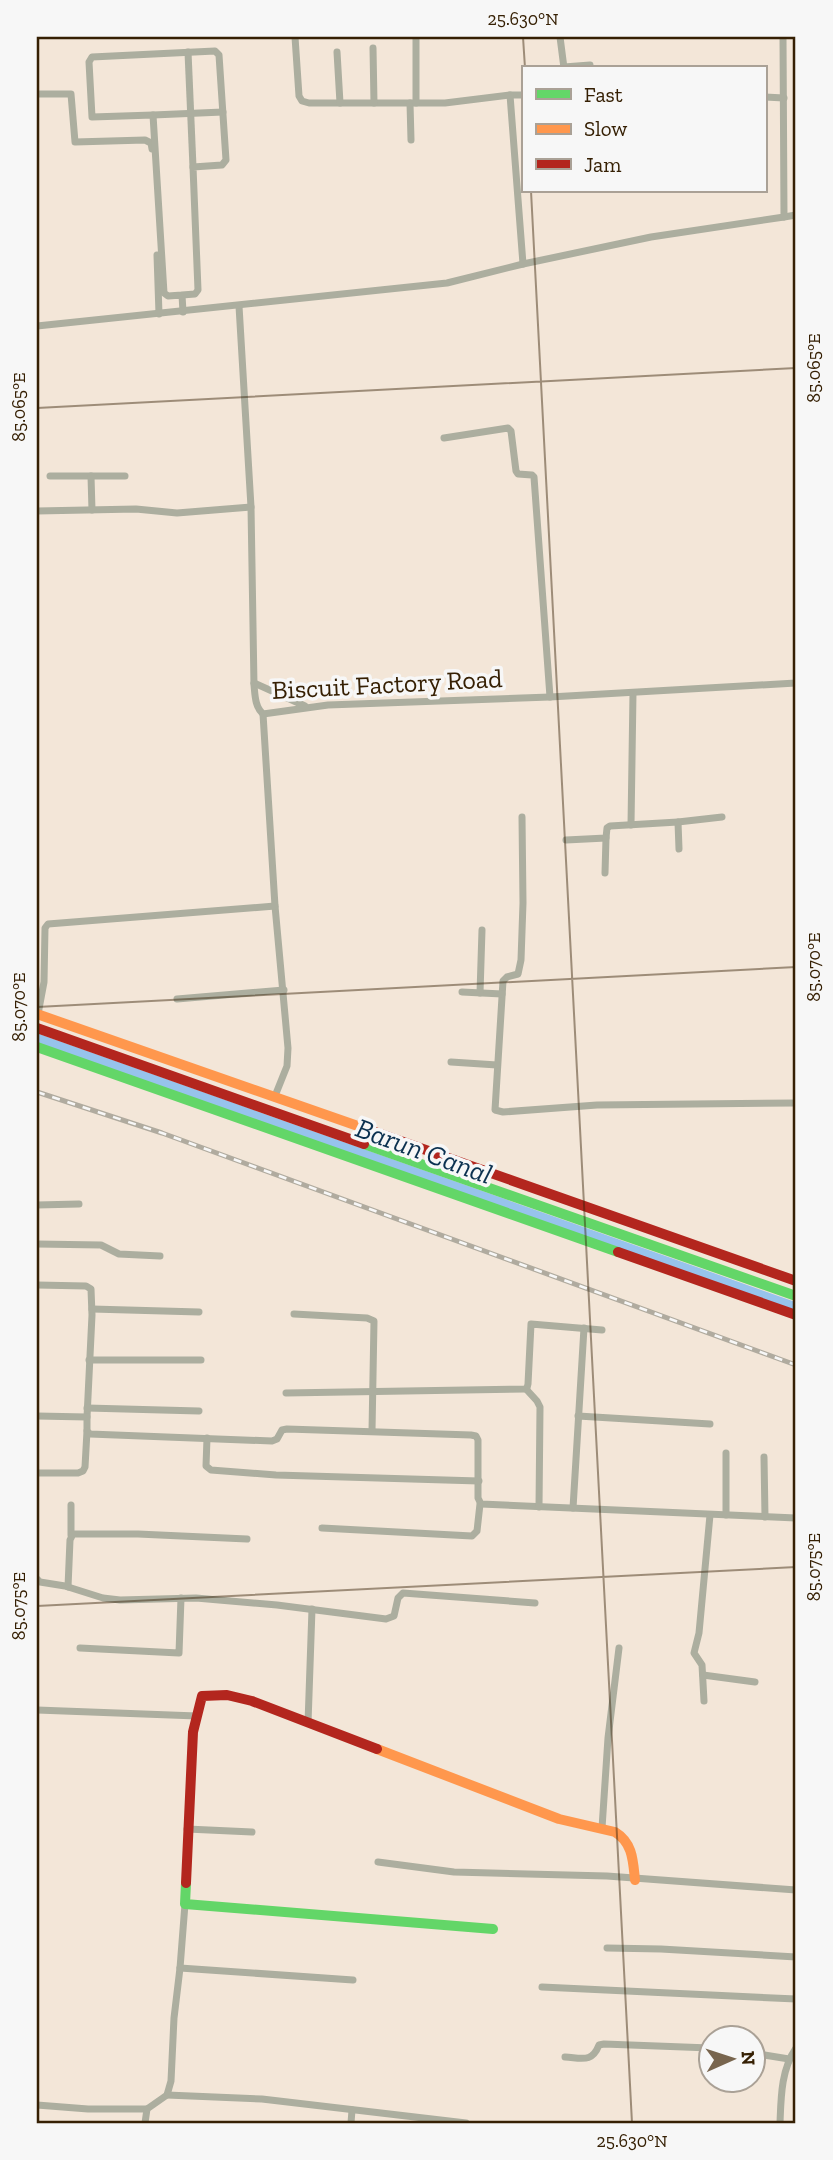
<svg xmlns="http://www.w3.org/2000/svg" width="833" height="2160" viewBox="0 0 833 2160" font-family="'Zilla Slab',serif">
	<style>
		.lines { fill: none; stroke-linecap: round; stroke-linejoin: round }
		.canal { stroke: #97c3ec; stroke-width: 9 }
		.street { stroke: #acae9f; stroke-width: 7 }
		.fast { stroke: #63d668; stroke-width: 10 }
		.slow { stroke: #ff974d; stroke-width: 10 }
		.jam { stroke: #b3261e; stroke-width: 10 }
		.rail-casing { stroke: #b0ab9f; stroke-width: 5 }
		.rail { stroke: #f7f7f7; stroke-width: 2.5; stroke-dasharray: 8; stroke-linecap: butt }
		.ticks { fill: none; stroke: #362004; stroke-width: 2; stroke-opacity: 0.45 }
		.labels { text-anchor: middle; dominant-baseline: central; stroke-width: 7; stroke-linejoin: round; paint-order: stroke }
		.street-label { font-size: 26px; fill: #362004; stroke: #f7f7f7 }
		.water-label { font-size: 28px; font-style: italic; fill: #0b3150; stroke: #f7f7f7 }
		.neatline { fill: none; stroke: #362004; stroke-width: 2.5 }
		.ticks-label { font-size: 18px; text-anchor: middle; fill: #362004 }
	</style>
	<rect width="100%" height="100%" fill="#f3e6d8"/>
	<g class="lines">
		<path class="canal" d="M37 1038 796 1307"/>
		<g class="street">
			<path d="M295 37 299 96 302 101 309 103H445L510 95H523"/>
			<path d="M560 37 564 68"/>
			<path d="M373 48 374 103"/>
			<path d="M188 52 193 167"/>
			<path d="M337 52 340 103"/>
			<path d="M564 67 590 65"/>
			<path d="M37 94H71L75 142 145 140 151 143 152 149"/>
			<path d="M510 95 523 264"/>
			<path d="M765 97 784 98"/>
			<path d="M410 103 411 140"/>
			<path d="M416 103V37"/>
			<path d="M153 115 223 112"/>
			<path d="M784 217 796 215"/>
			<path d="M157 255 159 314"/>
			<path d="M182 295 168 296 164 293 153 115 92 117 89 62 92 57 215 51 219 55 226 160 222 165 193 167 198 290 195 294 182 295 183 312"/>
			<path d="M239 306 251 507 254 685C255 695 255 707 263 714L328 705 550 697 796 683"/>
			<path d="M37 326 447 283 523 264 651 237 784 217 783 37"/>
			<path d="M444 438 508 428 511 431 516 471 518 474 532 475 534 477 550 697"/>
			<path d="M50 476H125"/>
			<path d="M91 476 92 510"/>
			<path d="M37 511 136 509 177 513 251 507"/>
			<path d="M254 683 305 706"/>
			<path d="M263 714 275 906 288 1048 287 1066 275 1096"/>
			<path d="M522 817 523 903 521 960 518 974 507 977 503 981 495 1110 503 1112 597 1105 796 1103"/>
			<path d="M678 822 722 817"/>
			<path d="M631 825 633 693"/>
			<path d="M566 840 606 838 607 828 610 826 678 822 679 849"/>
			<path d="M605 873 606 838"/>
			<path d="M462 992 502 994"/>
			<path d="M480 993 482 930"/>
			<path d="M177 999 284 990"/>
			<path d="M38 1014 44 982 45 928 48 924 275 906"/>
			<path d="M451 1062 497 1065"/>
			<path d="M37 1205 79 1204"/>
			<path d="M37 1244 101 1245 119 1254 160 1256"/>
			<path d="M37 1285 86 1286 91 1289 92 1315 87 1417V1431L90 1434 272 1441 277 1439 282 1430 287 1429 471 1435 476 1436 478 1440V1498L481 1504 796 1518"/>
			<path d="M92 1309 199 1312"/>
			<path d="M294 1314 367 1318 374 1321 372 1431"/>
			<path d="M89 1360H201"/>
			<path d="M526 1389 537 1401 540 1407 539 1507"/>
			<path d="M286 1393 525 1389 527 1388 528 1384 531 1324 602 1330"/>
			<path d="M87 1408 199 1411"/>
			<path d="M37 1416 87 1417"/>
			<path d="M578 1416 710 1424"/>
			<path d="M207 1438 206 1466 211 1470 276 1475 479 1481"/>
			<path d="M764 1457 765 1517"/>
			<path d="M37 1473H78L83 1471 85 1467 87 1431"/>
			<path d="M573 1508 584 1328"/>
			<path d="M726 1515V1453"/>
			<path d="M322 1528 472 1536 477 1531 480 1504"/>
			<path d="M71 1535V1505"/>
			<path d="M37 1579 40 1582 65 1586 103 1598 120 1600 196 1598 277 1605 386 1619 394 1616 398 1598 403 1593 535 1603"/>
			<path d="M68 1587 70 1540 73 1534H138L247 1539"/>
			<path d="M80 1648 179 1653 181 1598"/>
			<path d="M703 1675 755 1682"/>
			<path d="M704 1701 702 1665 694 1653 699 1633 710 1515"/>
			<path d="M37 1710 197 1716"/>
			<path d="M308 1723 312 1609"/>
			<path d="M602 1828 608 1738 619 1648"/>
			<path d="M187 1829 252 1832"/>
			<path d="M378 1862 454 1872 607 1876 796 1890"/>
			<path d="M607 1948 661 1949 796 1957"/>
			<path d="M180 1968 353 1980"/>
			<path d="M542 1987 796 1999"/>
			<path d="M752 2053 789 2059"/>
			<path d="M565 2057C582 2058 592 2063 599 2045L604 2044 710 2048"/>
			<path d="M167 2095 262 2099 466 2123"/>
			<path d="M37 2105 88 2109H147"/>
			<path d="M145 2123 147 2109 167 2095 171 2081 174 2018 180 1968 185 1904"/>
			<path d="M351 2123 352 2110"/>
			<path d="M780 2123C781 2097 781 2070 796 2048"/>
		</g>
		<g class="fast">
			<path d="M37 1047 618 1252"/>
			<path d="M364 1144 796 1296"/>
			<path d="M186 1883 185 1904 493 1929"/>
		</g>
		<g class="slow">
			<path d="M37 1014 375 1132"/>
			<path d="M377 1749 559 1819 615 1832C633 1843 633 1861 635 1880"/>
		</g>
		<g class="jam">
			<path d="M37 1028 364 1144"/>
			<path d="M375 1132 796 1281"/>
			<path d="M618 1252 796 1315"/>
			<path d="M186 1883 193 1732 202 1696 227 1695 252 1701 377 1749"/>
		</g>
		<defs>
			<path id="rail" d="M37 1092 162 1133 796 1365"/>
		</defs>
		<use href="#rail" class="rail-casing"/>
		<use href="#rail" class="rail"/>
	</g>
	<path class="ticks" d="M523 37 525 68M531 191 632 2123M37 408 796 368M37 1007 796 967M37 1606 796 1567"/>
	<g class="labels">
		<g class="street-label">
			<text transform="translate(387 684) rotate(-3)">Biscuit Factory Road</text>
		</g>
		<g class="water-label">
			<text transform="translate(424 1151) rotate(20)">Barun Canal</text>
		</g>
	</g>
	<rect width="833" height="2160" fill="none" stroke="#f7f7f7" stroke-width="77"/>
	<rect x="522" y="66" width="245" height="126" fill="#f7f7f7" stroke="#aaa196" stroke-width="2"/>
	<rect x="536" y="89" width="35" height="10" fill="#63d668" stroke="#aaa196" stroke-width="2"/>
	<text x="584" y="102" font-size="21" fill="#362004">Fast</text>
	<rect x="536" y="124" width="35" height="10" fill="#ff974d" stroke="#aaa196" stroke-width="2"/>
	<text x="584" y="136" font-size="21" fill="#362004">Slow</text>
	<rect x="536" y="159" width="35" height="10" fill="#b3261e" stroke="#aaa196" stroke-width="2"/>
	<text x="584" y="172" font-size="21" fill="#362004">Jam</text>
	<g transform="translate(732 2059) rotate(87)"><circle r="33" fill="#f7f7f7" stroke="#aaa196" stroke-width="2"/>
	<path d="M0-5L12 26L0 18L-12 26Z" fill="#78654e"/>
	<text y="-10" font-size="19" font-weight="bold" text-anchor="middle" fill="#362004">N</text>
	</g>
	<rect x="38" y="38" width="756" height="2084" class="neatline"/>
	<g class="ticks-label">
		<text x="523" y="25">25.630°N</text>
		<text transform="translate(814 368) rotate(-90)" y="6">85.065°E</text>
		<text transform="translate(19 407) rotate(-90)" y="6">85.065°E</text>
		<text transform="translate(814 967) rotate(-90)" y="6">85.070°E</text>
		<text transform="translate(19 1007) rotate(-90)" y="6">85.070°E</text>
		<text transform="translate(814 1567) rotate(-90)" y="6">85.075°E</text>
		<text transform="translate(19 1606) rotate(-90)" y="6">85.075°E</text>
		<text x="632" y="2147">25.630°N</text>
	</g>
</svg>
